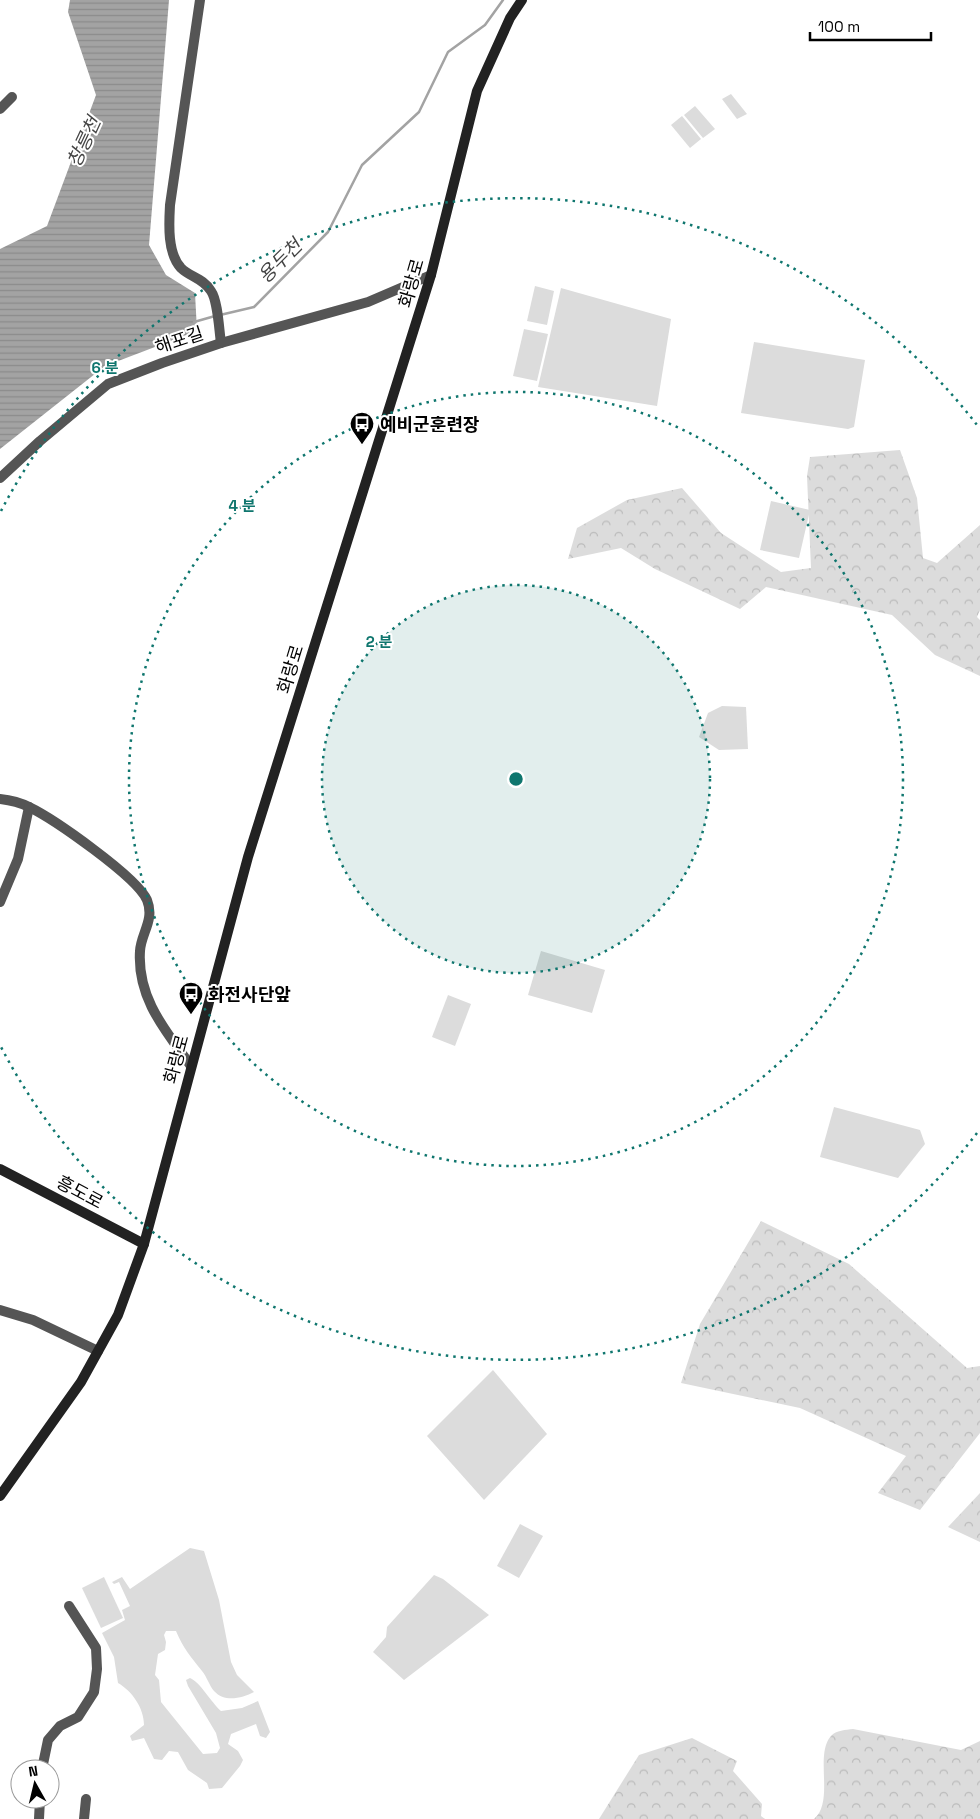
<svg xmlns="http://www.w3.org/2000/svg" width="980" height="1819" viewBox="0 0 980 1819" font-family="'Space Grotesk','Noto Sans KR',sans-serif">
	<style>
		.green { fill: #dcdcdc }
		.forest { fill: url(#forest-crowns) }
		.water { fill: url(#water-rules) }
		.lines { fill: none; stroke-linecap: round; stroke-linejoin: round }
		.stream { stroke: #a3a3a3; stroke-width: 2.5 }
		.street { stroke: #555; stroke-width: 10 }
		.secondary { stroke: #222; stroke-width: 10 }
		.ring { fill: none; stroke: #0f766e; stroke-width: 2.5; stroke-dasharray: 2.5 5 }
		.labels { text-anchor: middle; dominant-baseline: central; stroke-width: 4; stroke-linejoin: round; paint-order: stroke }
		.street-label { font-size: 18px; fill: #000; stroke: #fff }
		.poi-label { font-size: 18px; font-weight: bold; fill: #000; stroke: #fff; text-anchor: start }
		.water-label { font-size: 19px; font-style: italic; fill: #444; stroke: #fff }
		.centre { fill: #0f766e; stroke: #fff; stroke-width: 2.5 }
		.ring-label { font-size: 15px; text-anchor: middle; font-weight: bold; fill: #0f766e; stroke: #fff; stroke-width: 4; stroke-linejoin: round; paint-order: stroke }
	</style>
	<defs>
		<pattern id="forest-crowns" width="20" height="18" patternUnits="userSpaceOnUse" patternTransform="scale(1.25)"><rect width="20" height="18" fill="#dcdcdc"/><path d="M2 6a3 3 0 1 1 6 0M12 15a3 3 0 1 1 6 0" fill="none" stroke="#bbb"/></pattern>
		<pattern id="water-rules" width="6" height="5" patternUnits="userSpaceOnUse" patternTransform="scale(1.25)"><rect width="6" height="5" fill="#a3a3a3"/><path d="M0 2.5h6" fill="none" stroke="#8b8b8b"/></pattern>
	</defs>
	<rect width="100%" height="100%" fill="#fff"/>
	<g class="green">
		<path d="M731 94 747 114 737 119 722 99Z"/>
		<path d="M695 106 715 129 703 138 684 115Z"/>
		<path d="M682 116 701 139 690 148 671 125Z"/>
		<path d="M535 286 554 291 547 325 527 321Z"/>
		<path d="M561 288 671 319 657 406 538 387Z"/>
		<path d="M524 329 548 334 537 381 513 376Z"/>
		<path d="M754 342 865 360 854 427 848 429 741 413Z"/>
		<path d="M771 501 810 510 799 558 760 550Z"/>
		<path d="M722 706 746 707 748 749 719 750 699 737 708 713Z"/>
		<path d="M541 951 605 970 592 1013 528 995Z"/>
		<path d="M448 995 471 1004 455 1046 432 1037Z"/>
		<path d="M834 1107 920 1130 925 1144 898 1178 820 1157Z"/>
		<path d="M493 1370 547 1434 484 1500 427 1436Z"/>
		<path d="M520 1524 543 1536 519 1578 497 1566Z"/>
		<path d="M190 1548 204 1551 219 1600 231 1662 237 1675 254 1692C242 1698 225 1703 214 1691 209 1685 207 1677 202 1671 191 1657 183 1648 176 1631H166L164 1635 166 1642 165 1650 158 1654 155 1675 159 1680 161 1702 203 1754 217 1753 220 1748 216 1733 188 1686 186 1680 190 1678C200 1682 211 1702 221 1711L242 1708 258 1701 270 1732 266 1738 260 1736 256 1724 231 1734 228 1744 238 1751 243 1760 240 1766 222 1788 209 1789 207 1783 188 1770 178 1752 169 1751 162 1760 154 1759 144 1738 132 1741 130 1736 144 1725C144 1708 132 1691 118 1683L114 1657 102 1633 125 1620 122 1610 130 1606 119 1582 114 1584 112 1582 122 1577 130 1589Z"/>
		<path d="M434 1575 443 1579 489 1615 404 1680 373 1652 386 1637 387 1627Z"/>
		<path d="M104 1577 123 1618 101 1628 82 1588Z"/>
	</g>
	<g class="forest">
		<path d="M900 450 917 498 923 558 937 563 980 525V610L977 617 980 620V676L935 655 892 615 766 587 740 609 655 569 621 548 568 559 577 528 627 500 682 488 721 533 781 572 811 568 807 476 810 457Z"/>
		<path d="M761 1221 849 1264 967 1368 980 1366V1433L920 1510 878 1493 906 1456 800 1408 681 1383 700 1324Z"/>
		<path d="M980 1493V1542L948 1527Z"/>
		<path d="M853 1729 961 1750 980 1741V1819H814C835 1801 814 1755 831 1736 836 1730 846 1730 853 1729Z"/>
		<path d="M692 1738 737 1761 733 1771 762 1804 761 1816 765 1819H599L639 1755Z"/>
	</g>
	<path class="water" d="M70 0H169L149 245 166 275 195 293 197 331 105 366 0 449V249L47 226 96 95 68 12Z"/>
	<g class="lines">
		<g class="stream">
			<path d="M220 315 254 307 328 232 362 165 419 112 448 52 485 25 503 0"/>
			<path d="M194 322 215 316"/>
		</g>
		<g class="street">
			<path d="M200 0 170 205C169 223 167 253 181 268 190 277 203 278 211 291 218 301 219 330 221 343"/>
			<path d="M0 109 12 97"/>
			<path d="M0 478 40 441 108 384 162 363 221 343 368 302 431 275"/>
			<path d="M0 799C9 800 21 803 29 807 54 819 137 877 147 900 155 920 141 933 140 951 137 998 165 1030 191 1066"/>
			<path d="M0 902 18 859 29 807"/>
			<path d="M0 1310 33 1320 98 1351"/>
			<path d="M42 1769 48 1740 60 1726 78 1717 94 1692 97 1669 96 1648 69 1606"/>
			<path d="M39 1819 40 1799"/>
			<path d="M84 1819 86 1799"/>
		</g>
		<g class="secondary">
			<path d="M0 1169 144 1244"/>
			<path d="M0 1496 81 1382 118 1315 144 1244 248 857 431 275 477 91 510 18 522 0"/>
		</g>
	</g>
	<circle cx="516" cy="779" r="194" fill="#0f766e" fill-opacity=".12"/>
	<g class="ring">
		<circle cx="516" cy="779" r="194"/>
		<circle cx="516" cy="779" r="387"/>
		<path d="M977 1133A581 581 0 0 1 1 1047M1 511A581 581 0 0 1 977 425"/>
	</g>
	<defs>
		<symbol id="bus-pin" viewBox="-11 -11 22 30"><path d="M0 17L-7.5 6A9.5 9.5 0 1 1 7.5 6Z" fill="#000" stroke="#fff"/><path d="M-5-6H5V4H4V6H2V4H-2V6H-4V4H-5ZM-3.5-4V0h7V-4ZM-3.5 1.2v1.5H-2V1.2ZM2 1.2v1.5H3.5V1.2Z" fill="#fff"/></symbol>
	</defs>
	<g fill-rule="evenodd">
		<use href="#bus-pin" x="348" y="410" width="28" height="38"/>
		<use href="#bus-pin" x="177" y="980" width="28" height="38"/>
	</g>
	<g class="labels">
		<g class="street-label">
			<text transform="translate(411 283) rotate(-74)">화랑로</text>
			<text transform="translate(179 340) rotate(-18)">해포길</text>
			<text transform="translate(290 669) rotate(-73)">화랑로</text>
			<text transform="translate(176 1059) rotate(-75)">화랑로</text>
			<text transform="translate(80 1192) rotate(28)">흥도로</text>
		</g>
		<g class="poi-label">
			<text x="380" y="424">예비군훈련장</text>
			<text x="208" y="994">화전사단앞</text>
		</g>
		<g class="water-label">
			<text transform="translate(84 142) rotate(-65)">창릉천</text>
			<text transform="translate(280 261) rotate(-45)">용두천</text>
		</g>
	</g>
	<circle cx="516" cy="779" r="8" class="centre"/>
	<g class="ring-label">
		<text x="105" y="373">6 분</text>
		<text x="242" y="511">4 분</text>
		<text x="379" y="647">2 분</text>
	</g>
	<g transform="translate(35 1784) rotate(352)"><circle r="24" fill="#ffffff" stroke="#999999"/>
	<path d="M0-4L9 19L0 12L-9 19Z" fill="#000000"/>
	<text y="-8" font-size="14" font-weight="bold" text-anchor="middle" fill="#000000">N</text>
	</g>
	<path d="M810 32v8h121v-8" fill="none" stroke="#000000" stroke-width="2.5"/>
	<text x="818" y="32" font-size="15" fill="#000000" stroke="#ffffff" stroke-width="4" paint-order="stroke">100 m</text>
</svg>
